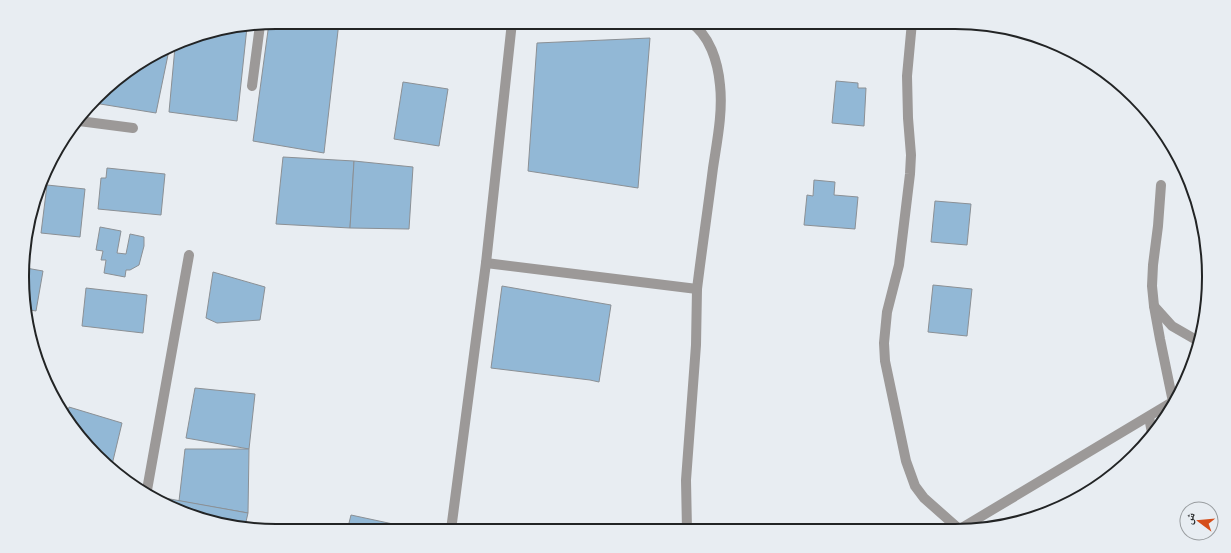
<svg xmlns="http://www.w3.org/2000/svg" width="1231" height="553" viewBox="0 0 1231 553" font-family="Ubuntu,'Noto Naskh Arabic',sans-serif">
	<style>
		.building { fill: #92b8d6; stroke: #8b9095 }
		.lines { fill: none; stroke-linecap: round; stroke-linejoin: round }
		.street { stroke: #9c9998; stroke-width: 10 }
		.rim { fill: none; stroke: #222425; stroke-width: 2 }
	</style>
	<rect width="100%" height="100%" fill="#e8edf2"/>
	<g class="building">
		<path d="M276 22H339L324 153 253 141 269 23Z"/>
		<path d="M247 27 237 121 169 112 175 47 194 36Z"/>
		<path d="M650 38 638 188 528 171 537 43Z"/>
		<path d="M169 50 156 113 94 103 109 85Z"/>
		<path d="M836 81 858 83V88H866L864 126 832 123Z"/>
		<path d="M403 82 448 89 439 146 394 139Z"/>
		<path d="M283 157 354 161 350 228 276 224Z"/>
		<path d="M354 161 413 167 409 229 350 228Z"/>
		<path d="M107 168 165 174 161 215 98 209 101 178H106Z"/>
		<path d="M814 180 835 182 834 195 858 197 855 229 804 225 807 195 813 196Z"/>
		<path d="M47 185 85 189 80 237 41 233Z"/>
		<path d="M935 201 971 204 967 245 931 242Z"/>
		<path d="M100 227 121 231 117 253 126 254 130 234 144 237V246L139 265 130 270H126L125 277 104 273 106 260H101L103 251 96 250Z"/>
		<path d="M26 268 43 271 36 311 24 309Z"/>
		<path d="M213 272 265 287 260 320 217 323 206 318Z"/>
		<path d="M933 285 972 289 967 336 928 332Z"/>
		<path d="M502 286 611 305 599 382 590 380 491 368Z"/>
		<path d="M86 288 147 295 143 333 82 326Z"/>
		<path d="M195 388 255 394 249 449 186 438Z"/>
		<path d="M69 407 122 423 111 469 67 417Z"/>
		<path d="M185 449H249L248 513 179 501Z"/>
		<path d="M159 497 248 513 245 526 194 517Z"/>
		<path d="M351 515 421 530V531H347Z"/>
	</g>
	<g class="lines">
		<g class="street">
			<path d="M689 22C710 34 718 63 720 85 723 112 717 141 713 168 708 208 702 248 697 289"/>
			<path d="M912 22 907 76 908 118 911 155 910 174 899 265 887 312 884 343 885 361 906 461 915 486 924 498 959 529"/>
			<path d="M252 86 260 25"/>
			<path d="M79 121 133 128"/>
			<path d="M1161 185 1158 226 1153 265 1152 286 1154 306 1160 339 1173 402"/>
			<path d="M486 263 697 289 696 345 686 480 687 530"/>
			<path d="M1154 306 1172 326 1198 341"/>
			<path d="M1149 417 1152 433"/>
			<path d="M147 490 189 255"/>
			<path d="M960 529 1174 401"/>
			<path d="M451 530 486 263 512 22"/>
		</g>
	</g>
	<path d="M0 0H1231V553H0ZM276 29H955A247 247 0 0 1 1202 276V277A247 247 0 0 1 955 524H276A247 247 0 0 1 29 277V276A247 247 0 0 1 276 29Z" fill="#e8edf2" fill-rule="evenodd"/>
	<path class="rim" d="M276 29H955A247 247 0 0 1 1202 276V277A247 247 0 0 1 955 524H276A247 247 0 0 1 29 277V276A247 247 0 0 1 276 29Z"/>
	<g transform="translate(1199 521) rotate(286)"><circle r="19" fill="#e8edf2" stroke="#999da0"/>
	<path d="M0-3L7 15L0 10L-7 15Z" fill="#d54e1a"/>
	<text y="-6" font-size="11" font-weight="bold" text-anchor="middle" fill="#222425">ش</text>
	</g>
</svg>
